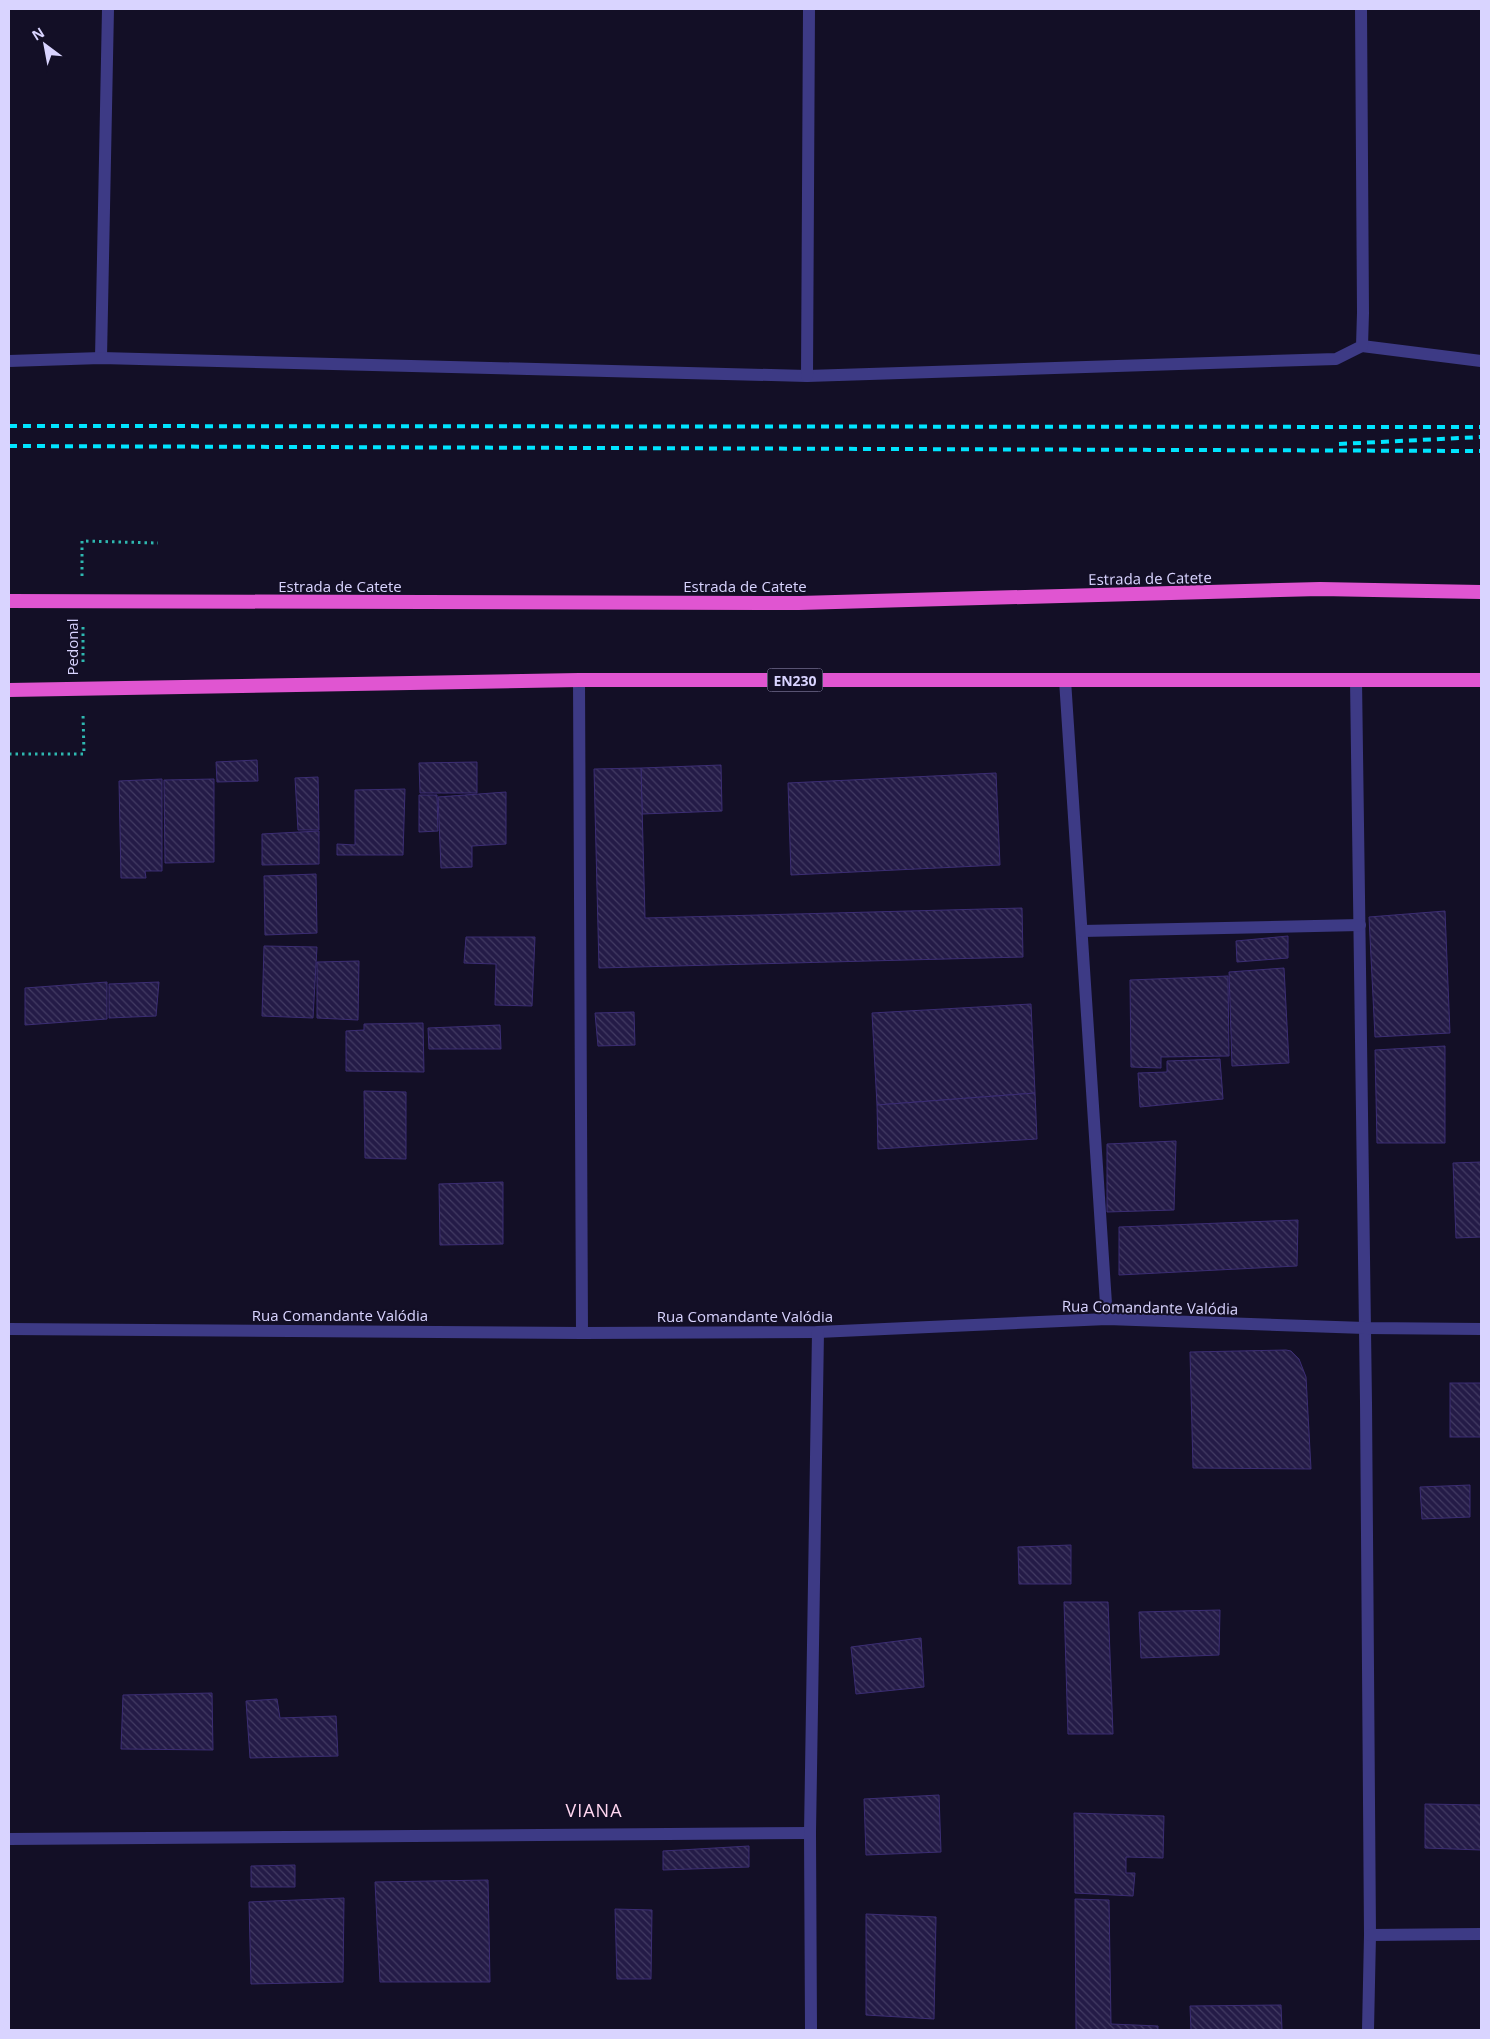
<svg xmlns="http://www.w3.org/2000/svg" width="1490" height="2039" viewBox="0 0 1490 2039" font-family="'Open Sans',sans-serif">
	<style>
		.building { fill: url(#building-back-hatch); stroke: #3b2d73 }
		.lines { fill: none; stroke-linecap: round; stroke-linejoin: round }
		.path { stroke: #2fb8b0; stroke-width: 3; stroke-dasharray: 2.5 4; stroke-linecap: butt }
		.service { stroke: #3d3a85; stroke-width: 12 }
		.minor { stroke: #3d3a85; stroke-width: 12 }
		.trunk { stroke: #e055d1; stroke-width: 14 }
		.rail { stroke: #00e5ff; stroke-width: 4; stroke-dasharray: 8 6; stroke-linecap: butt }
		.labels { text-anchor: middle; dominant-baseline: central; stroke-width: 4; stroke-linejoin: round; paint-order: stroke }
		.shield { fill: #130f26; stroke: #9e99be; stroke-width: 1 }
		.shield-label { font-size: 14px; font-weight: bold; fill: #d9d4ff }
		.street-label { font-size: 15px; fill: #d9d4ff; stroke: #130f26 }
		.quarter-label { font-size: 18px; letter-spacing: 1px; fill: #ffd6f0; stroke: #130f26 }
	</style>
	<defs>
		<pattern id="building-back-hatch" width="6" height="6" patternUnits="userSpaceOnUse" patternTransform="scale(1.25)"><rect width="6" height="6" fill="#241b47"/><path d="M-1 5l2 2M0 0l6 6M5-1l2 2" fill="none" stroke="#433b63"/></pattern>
	</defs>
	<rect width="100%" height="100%" fill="#130f26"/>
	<g class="building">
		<path d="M257 760 258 781 217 782 216 762Z"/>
		<path d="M477 762V793H420L419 763Z"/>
		<path d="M721 765 722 811 642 814 641 768Z"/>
		<path d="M641 768 645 918 1022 908 1023 957 599 968 594 769Z"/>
		<path d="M996 773 1000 865 791 875 788 783Z"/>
		<path d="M318 777 319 830H298L295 778Z"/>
		<path d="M162 779V871H145L146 878H121L119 781Z"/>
		<path d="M214 779V862L165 863 164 780Z"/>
		<path d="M405 789 403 855H337V844L355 845V790Z"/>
		<path d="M506 792V844L472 846V867L441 868 438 797Z"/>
		<path d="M419 795H437L438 831 419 832Z"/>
		<path d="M319 831V864L262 865V834Z"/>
		<path d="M316 874 317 933 265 935 264 876Z"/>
		<path d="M1445 911 1450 1033 1375 1037 1369 917Z"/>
		<path d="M1288 936V958L1237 962 1236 941Z"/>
		<path d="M466 937H535L532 1006 495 1005 496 964 464 963Z"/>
		<path d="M264 946 317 947 313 1018 262 1016Z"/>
		<path d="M359 961 358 1020 317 1018V962Z"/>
		<path d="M1284 968 1289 1063 1232 1066 1229 972Z"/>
		<path d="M1228 976 1229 1056 1161 1057V1068L1131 1067 1130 980Z"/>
		<path d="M107 982V1019L25 1025V988Z"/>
		<path d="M159 982 156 1016 109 1018V984Z"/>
		<path d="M1031 1004 1035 1093 877 1105 872 1013Z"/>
		<path d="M634 1012 635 1045 598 1046 595 1013Z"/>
		<path d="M423 1023 424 1072 346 1071V1031L364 1030V1024Z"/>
		<path d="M500 1025 501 1049H429L428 1028Z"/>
		<path d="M1445 1046V1143H1377L1375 1050Z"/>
		<path d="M1220 1059 1223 1099 1140 1107 1138 1073 1167 1072V1061Z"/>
		<path d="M364 1091 406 1092V1159L365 1158Z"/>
		<path d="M1035 1093 1037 1139 878 1149 877 1105Z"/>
		<path d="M1176 1141 1174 1210 1107 1212V1144Z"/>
		<path d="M1481 1162V1237L1456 1238 1453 1163Z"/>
		<path d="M503 1182V1244L440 1245 439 1184Z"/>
		<path d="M1298 1220 1297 1266 1119 1275V1227Z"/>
		<path d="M1286 1350 1291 1351 1299 1359 1306 1377 1311 1469 1193 1468 1190 1352Z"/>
		<rect x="1450" y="1383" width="31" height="54"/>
		<path d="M1470 1485V1517L1422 1519 1420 1487Z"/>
		<path d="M1071 1545V1584H1019L1018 1547Z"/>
		<path d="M1064 1602H1108L1113 1734H1068Z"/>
		<path d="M1220 1610 1219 1655 1141 1658 1139 1612Z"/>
		<path d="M921 1638 924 1687 856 1694 851 1647Z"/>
		<path d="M212 1693 213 1750 121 1749 123 1695Z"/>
		<path d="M277 1699 280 1718 336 1716 338 1756 250 1758 246 1701Z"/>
		<path d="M939 1795 941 1852 866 1855 864 1799Z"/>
		<path d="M1425 1804 1481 1805V1850L1425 1848Z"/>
		<path d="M1074 1813 1164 1816 1163 1858 1126 1857V1873H1135L1133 1896 1075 1893Z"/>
		<path d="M749 1846V1867L663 1870V1851Z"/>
		<path d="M295 1865V1887H251V1866Z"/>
		<path d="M488 1880 490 1982H380L375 1882Z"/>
		<path d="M344 1898 343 1982 251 1984 249 1902Z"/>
		<path d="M1075 1899 1109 1900 1111 2024 1158 2026V2030H1076Z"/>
		<path d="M615 1909 652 1910 651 1979H617Z"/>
		<path d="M866 1914 936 1917 934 2019 866 2015Z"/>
		<path d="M1281 2005 1282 2030H1191L1190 2006Z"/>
	</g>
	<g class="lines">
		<g class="path">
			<path d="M82 576V541L158 543"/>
			<path d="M83 627V663"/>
			<path d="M9 754H84L83 714"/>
		</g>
		<path class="service" d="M1362 346 1481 361"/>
		<g class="minor">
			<path d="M101 358 108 9"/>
			<path d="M9 361 101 358 807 376 1336 359 1362 346 1363 313 1361 9"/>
			<path d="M807 376 809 9"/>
			<path d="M579 680 582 1333"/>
			<path d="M1065 680 1107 1319"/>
			<path d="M1356 680 1366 1402 1370 1935 1368 2030"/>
			<path d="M1082 931 1360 925"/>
			<path d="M9 1329 582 1333 818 1332 1107 1319 1365 1328 1481 1329"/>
			<path d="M9 1839 810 1833"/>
			<path d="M1370 1935 1481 1934"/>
			<path d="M811 2030 810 1833 818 1332"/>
		</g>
		<g class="trunk">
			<path d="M9 601 799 603 1320 589 1481 592"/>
			<path d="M9 690 579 680H1481"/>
		</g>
		<g class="rail">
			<path d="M9 426 1481 427"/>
			<path d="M1339 444 1481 437"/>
			<path d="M9 446 1481 451"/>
		</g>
	</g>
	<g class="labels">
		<rect class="shield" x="767.5" y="668.5" width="55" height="23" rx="4"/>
		<g class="shield-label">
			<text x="795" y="680">EN230</text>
		</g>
		<g class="street-label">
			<text transform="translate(1150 578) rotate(-1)">Estrada de Catete</text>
			<text x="340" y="586">Estrada de Catete</text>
			<text x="745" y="586">Estrada de Catete</text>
			<text transform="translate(72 647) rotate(-90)">Pedonal</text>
			<text transform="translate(1150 1307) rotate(1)">Rua Comandante Valódia</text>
			<text x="340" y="1315">Rua Comandante Valódia</text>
			<text x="745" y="1316">Rua Comandante Valódia</text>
		</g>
		<g class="quarter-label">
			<text x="594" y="1810">VIANA</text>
		</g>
	</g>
	<rect width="1490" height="2039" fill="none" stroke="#d9d4ff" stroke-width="20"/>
	<g transform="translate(45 45) rotate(328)" stroke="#130f26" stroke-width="4" paint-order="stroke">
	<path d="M0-4L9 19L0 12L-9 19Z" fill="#d9d4ff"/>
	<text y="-8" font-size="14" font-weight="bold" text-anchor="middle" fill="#d9d4ff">N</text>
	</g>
</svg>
